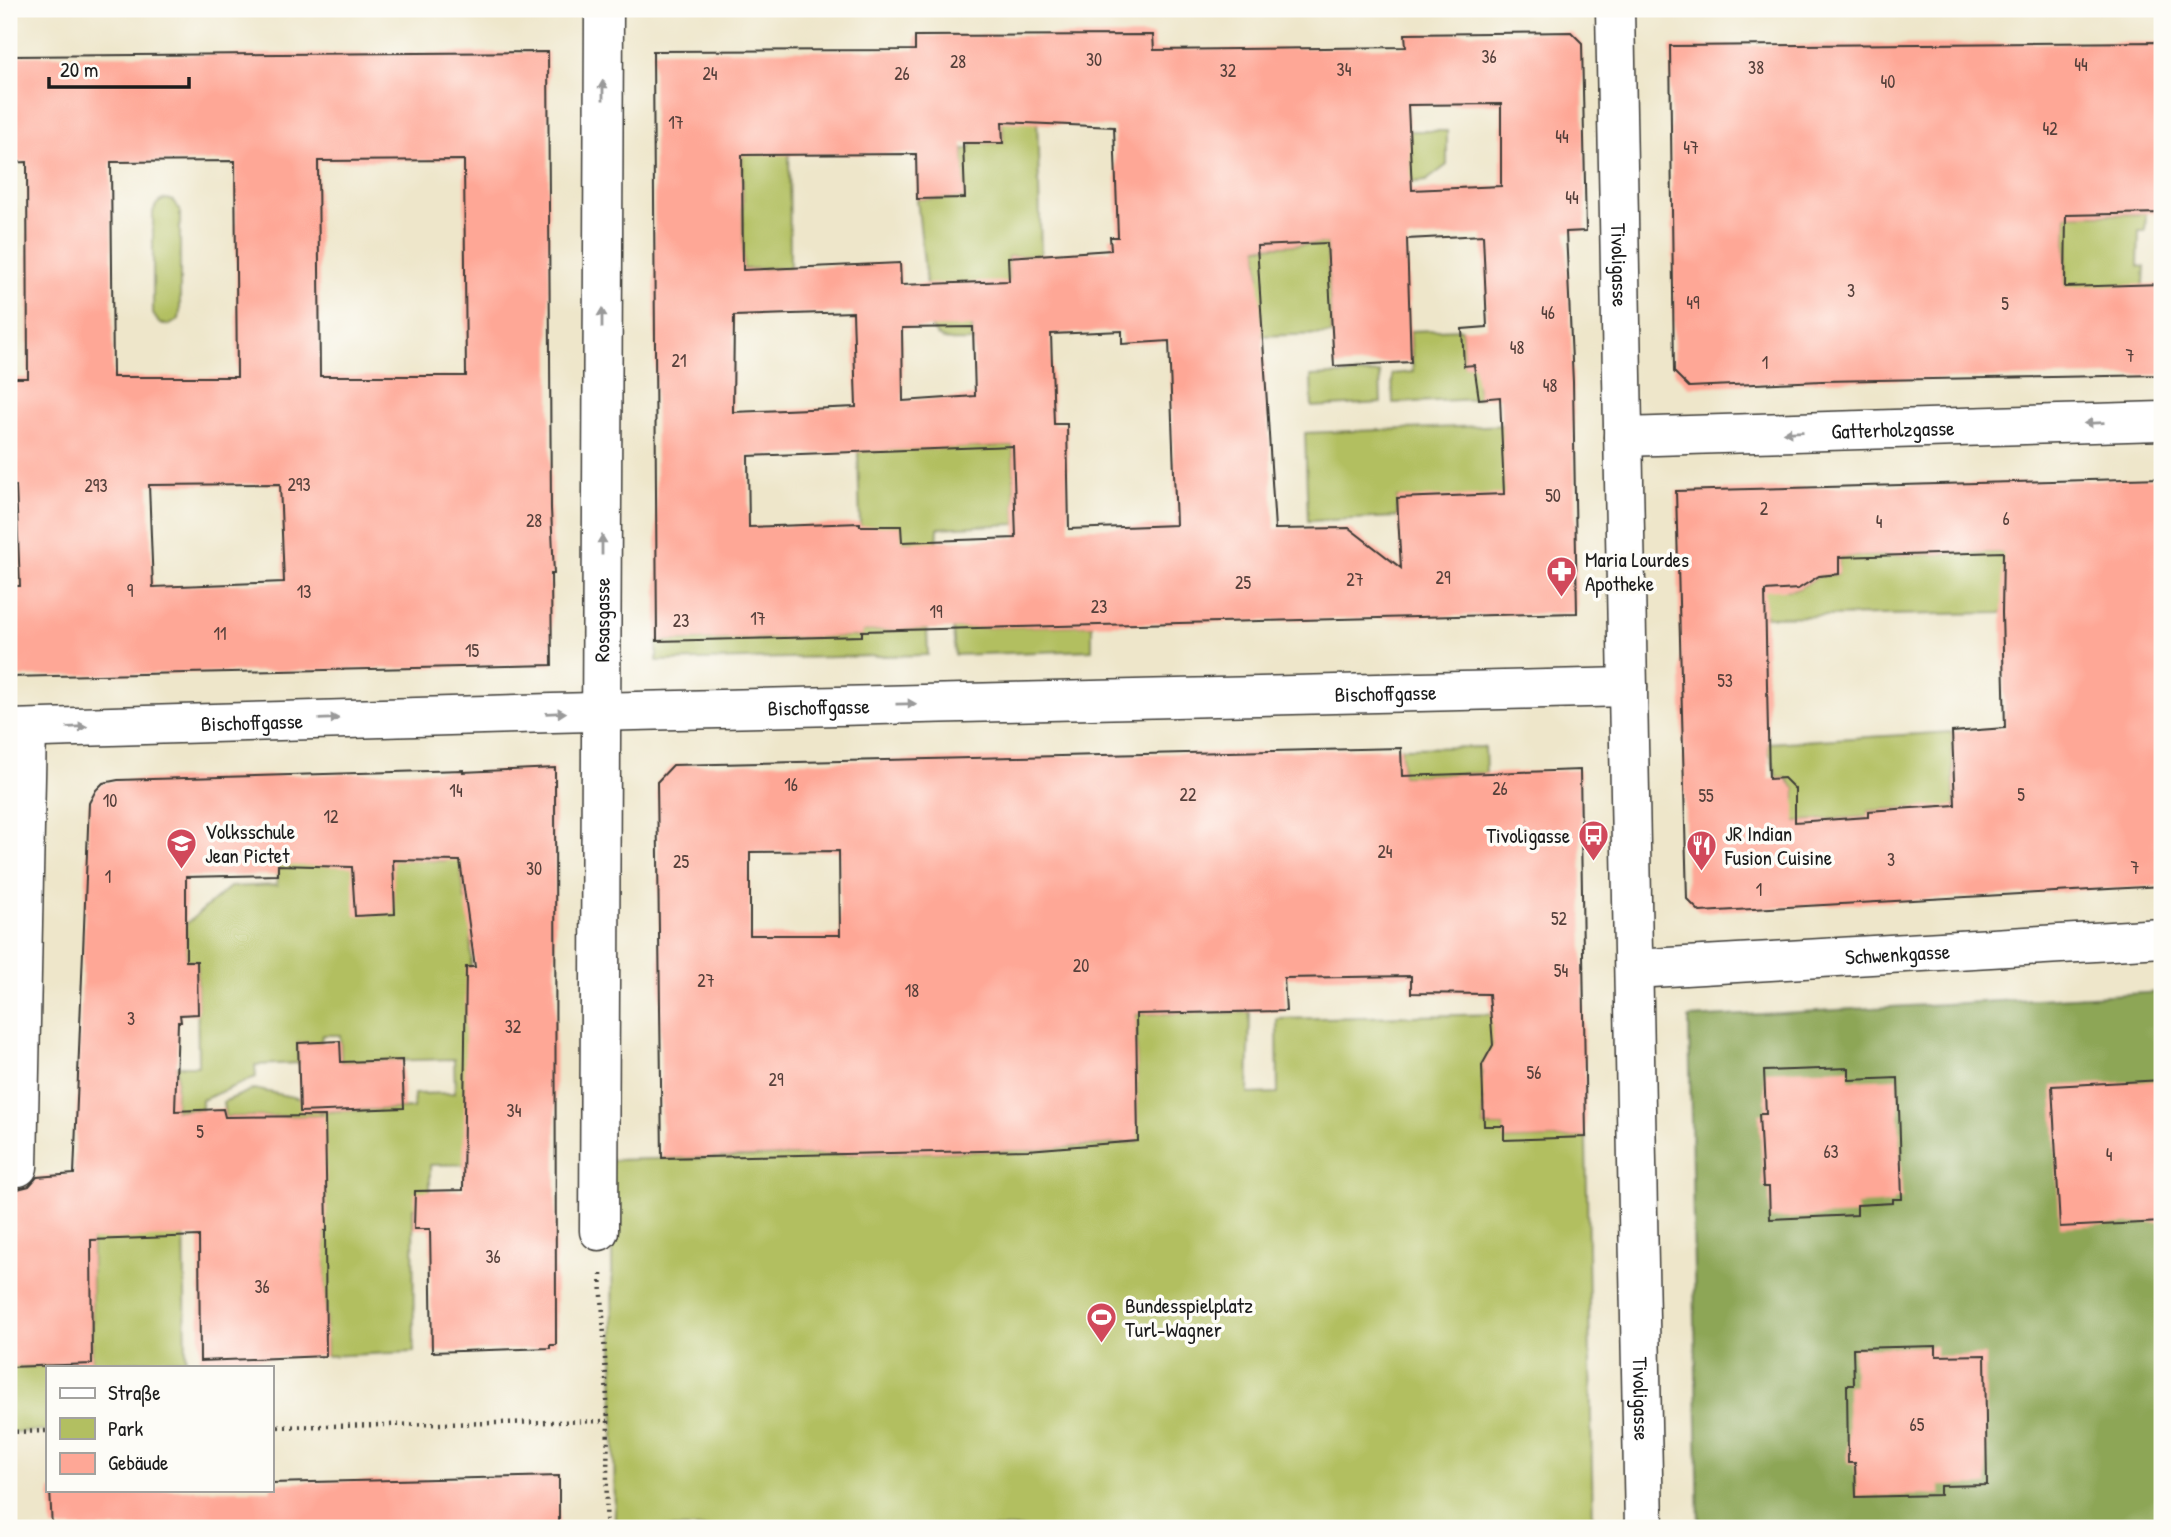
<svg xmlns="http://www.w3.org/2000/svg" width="2171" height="1537" viewBox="0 0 2171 1537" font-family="'Patrick Hand',sans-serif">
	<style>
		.green { fill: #b2bf61; stroke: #676e3e; stroke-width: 2 }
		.forest { fill: #8da657; stroke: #54613a; stroke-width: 2 }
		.building { fill: #fea796; fill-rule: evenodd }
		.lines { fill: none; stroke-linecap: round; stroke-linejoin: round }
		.minor-casing { stroke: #3c3a36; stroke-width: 41 }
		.path { stroke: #3c3a36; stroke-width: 4.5; stroke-dasharray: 2 5; stroke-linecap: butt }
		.minor { stroke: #fff; stroke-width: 38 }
		.oneway { fill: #999 }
		.labels { text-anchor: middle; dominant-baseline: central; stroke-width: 7; stroke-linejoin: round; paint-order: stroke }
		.number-label { font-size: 18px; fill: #543f3a }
		.street-label { font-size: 21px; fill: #1c1c1c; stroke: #fdfcf7 }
		.poi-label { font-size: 21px; fill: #1c1c1c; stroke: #fdfcf7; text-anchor: start }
	</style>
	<rect width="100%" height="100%" fill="#fdfcf7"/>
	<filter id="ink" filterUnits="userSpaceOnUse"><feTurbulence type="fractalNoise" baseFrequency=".0143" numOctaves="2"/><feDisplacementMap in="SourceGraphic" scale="14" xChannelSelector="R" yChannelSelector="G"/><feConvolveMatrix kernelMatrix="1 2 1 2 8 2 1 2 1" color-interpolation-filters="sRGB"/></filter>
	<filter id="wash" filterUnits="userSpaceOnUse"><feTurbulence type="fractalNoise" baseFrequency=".00686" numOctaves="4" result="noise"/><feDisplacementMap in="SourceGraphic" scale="28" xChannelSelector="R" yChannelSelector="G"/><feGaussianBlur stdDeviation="1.57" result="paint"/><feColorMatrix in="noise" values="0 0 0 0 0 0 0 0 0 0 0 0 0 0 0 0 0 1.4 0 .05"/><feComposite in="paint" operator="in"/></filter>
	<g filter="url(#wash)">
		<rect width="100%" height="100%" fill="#eee6ca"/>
		<g class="green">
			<path d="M1002 115H1037L1041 255 1008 257 1009 281 972 327 973 341C955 341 940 345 931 327L917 199 964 198 963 149H969L973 143H1003Z"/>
			<path d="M1284 131H1447V165L1426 181 1337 188Z"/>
			<path d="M789 142 790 268 743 269 742 144Z"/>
			<path d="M167 199 173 201 180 210V313L179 319 170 325 159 323 153 314V212C156 204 158 201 167 199Z"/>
			<path d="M2146 214 2145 231H2139L2138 266 2145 267 2144 282 2138 292 2065 294 2066 215Z"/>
			<path d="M1327 243 1332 334 1169 338 1259 277 1257 247Z"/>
			<path d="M1462 329 1464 365 1482 364 1484 383 1477 385 1479 399 1393 403 1392 374 1413 372 1410 331Z"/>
			<path d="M1380 373 1381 403 1312 407 1311 376Z"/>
			<path d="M1508 425 1506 536 1397 498 1398 517 1308 521 1305 433Z"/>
			<path d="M1013 446 1016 524 938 528 937 550 913 542H902L860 526 858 451Z"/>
			<path d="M9 511H17L19 565H9Z"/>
			<path d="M2030 551 2002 613 1766 617V614H1761L1760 583 1787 590 1798 589 1819 576 1838 574 1839 557Z"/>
			<path d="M1092 625V650L955 655 953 628Z"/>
			<path d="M927 629 928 655 657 661V641L861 636 862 631Z"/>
			<path d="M1952 732 1955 812 1909 808 1868 811V817L1771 823 1795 799V789L1786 778H1778L1769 751 1768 743Z"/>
			<path d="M1485 747 1486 773 1402 776 1401 748Z"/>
			<path d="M445 854 469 863 461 870 465 900 471 901V967H467L473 1164 430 1165V1207L413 1208 414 1352 326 1356 323 1116 225 1117 223 1102 254 1089 317 1102 318 1112 413 1108 414 1094 455 1093 454 1059 341 1062 340 1035H322L321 1042 298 1043 299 1063 255 1065 256 1077 202 1100V1109L175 1110 177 1066H198L197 961H186V924L230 887 277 885 278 865 302 856 445 861Z"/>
			<path d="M1250 1012 1248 1094 1278 1093 1277 1019 1502 1014 1503 1044H1493V1056L1482 1065V1078L1487 1086 1483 1100 1484 1126H1504L1505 1140 1586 1137 1593 1528H615L611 1160 1029 1150 1137 1142 1136 1014Z"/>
			<path d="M91 1175 184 1219 186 1360 92 1364Z"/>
			<path d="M60 1365V1367H47V1431L9 1432V1367Z"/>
		</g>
		<path class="forest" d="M2162 992V1528H1699L1689 1018Z"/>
		<g id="blocks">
			<g class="building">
				<path d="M1571 32 1582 43 1586 231 1566 232 1573 382 1577 613 862 631V636L657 641 653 51 915 50V36L1153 35 1154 50 1406 47 1405 34ZM1501 104V186L1412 190 1408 105ZM1002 122 1114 127 1118 237H1110L1111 250 1008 257 1009 281 901 285 900 263 743 270 742 155 916 154 917 199 965 198 963 143H1003ZM1483 235 1487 327 1462 329 1464 366 1474 365 1479 399 1500 397 1504 494 1397 498 1401 568 1349 528 1275 529 1257 246 1327 243 1334 366 1411 362 1407 239ZM853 312 856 407 733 412 734 316ZM973 327 975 396 903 401 902 328ZM1122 331V344L1169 341 1176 525 1069 529 1067 424H1054L1051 334ZM1013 446 1016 538 902 542 901 526H860V523L749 527 748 456Z"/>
				<path d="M2162 42V213L2066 215 2065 287 2162 284V375L1822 381 1689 387 1674 372 1670 46Z"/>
				<path d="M548 52 551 509 554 574H551L552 665 9 677V586H20L16 486H9V378H28L27 162 9 163V56ZM464 160 466 376H320L318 161ZM235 161 237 377H113L111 162ZM280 484 284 582 153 587 149 485Z"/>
				<path d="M2162 478V886L1700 912 1687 899 1676 491ZM2003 552 2002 613 2005 728 1952 732 1955 805 1868 811V817L1795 822V789L1784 778 1769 779 1765 591 1798 589 1819 576 1839 574V557Z"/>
				<path d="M1401 748 1402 776 1580 770 1586 1137 1504 1140V1126H1484L1482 1065 1493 1045 1489 994 1411 993V976L1284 978 1286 1011 1136 1014 1138 1141 1028 1150 662 1158 657 782 673 765ZM839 851 840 935H750V852Z"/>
				<path d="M555 768 556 1345H550V1348L432 1352 430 1229H414L415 1191 463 1190 466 967H475L460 861 393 860 395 914 355 916 352 867 278 865V875L186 877V961H197L198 1014 180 1015 181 1022H178L175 1111 223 1109 225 1117 325 1116 327 1231H325L326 1356 200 1361 199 1236 91 1240 92 1364 9 1367V1186L18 1189 29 1186 37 1177 74 1174 89 803 96 790 103 783 118 780 463 770V772Z"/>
				<path d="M340 1041 341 1062 402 1060 404 1108 300 1112 298 1043Z"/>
				<path d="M1849 1068V1080L1898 1078 1902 1199H1893V1203L1857 1205V1215L1770 1219 1769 1187H1763L1759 1114H1766L1764 1071Z"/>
				<path d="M2162 1080V1222L2060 1227 2052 1086Z"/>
				<path d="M1936 1346V1356L1985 1355 1987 1485 1940 1486V1495L1856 1497 1855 1463H1848L1847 1385H1854L1853 1348Z"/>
				<path d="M559 1476V1528H52L50 1490H271V1483Z"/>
			</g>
		</g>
	</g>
	<g filter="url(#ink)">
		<use href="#blocks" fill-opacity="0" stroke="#3c3a36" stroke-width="2"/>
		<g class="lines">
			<defs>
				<g id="minor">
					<path id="s1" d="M1615 9 1644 1528"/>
					<path id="s2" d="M1623 437 2162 421"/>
					<path id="s3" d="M9 729 552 713 1628 687"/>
					<path id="s4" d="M1634 969 2162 938"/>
					<path d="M18 1167 27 729"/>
					<path id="s5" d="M599 1231 604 9"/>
				</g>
			</defs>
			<use href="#minor" class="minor-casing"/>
			<g class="path">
				<path d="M601 1274 608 1421 606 1528"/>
				<path d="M60 1365V1367"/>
				<path d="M271 1427 608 1421"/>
				<path d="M9 1432 47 1431"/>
			</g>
			<use href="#minor" class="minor"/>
		</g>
		<defs><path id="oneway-solid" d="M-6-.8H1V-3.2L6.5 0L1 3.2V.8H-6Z" transform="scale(1.75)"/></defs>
		<g class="oneway">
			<use href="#oneway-solid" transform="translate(603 90) rotate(-90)"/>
			<use href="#oneway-solid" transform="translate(602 318) rotate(-90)"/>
			<use href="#oneway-solid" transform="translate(2094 423) rotate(178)"/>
			<use href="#oneway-solid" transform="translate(1793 432) rotate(178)"/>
			<use href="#oneway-solid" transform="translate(602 545) rotate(-90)"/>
			<use href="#oneway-solid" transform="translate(906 704) rotate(-1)"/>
			<use href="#oneway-solid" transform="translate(556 713) rotate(-2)"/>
			<use href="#oneway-solid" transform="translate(329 719) rotate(-2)"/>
			<use href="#oneway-solid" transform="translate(77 727) rotate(-2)"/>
		</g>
	</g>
	<defs>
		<symbol id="pharmacy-pin" viewBox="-11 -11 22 30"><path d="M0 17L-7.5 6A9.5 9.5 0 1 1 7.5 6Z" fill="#d1495b" stroke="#fdfcf7"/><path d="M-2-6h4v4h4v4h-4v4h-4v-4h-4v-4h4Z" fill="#fff"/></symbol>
		<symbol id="bus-pin" viewBox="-11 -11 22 30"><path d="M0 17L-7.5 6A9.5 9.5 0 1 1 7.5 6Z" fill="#d1495b" stroke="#fdfcf7"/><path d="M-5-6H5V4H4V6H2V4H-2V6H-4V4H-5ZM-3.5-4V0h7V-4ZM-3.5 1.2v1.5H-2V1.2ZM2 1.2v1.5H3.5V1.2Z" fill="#fff"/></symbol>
		<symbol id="school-pin" viewBox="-11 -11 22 30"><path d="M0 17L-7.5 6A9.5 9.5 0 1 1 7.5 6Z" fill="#d1495b" stroke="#fdfcf7"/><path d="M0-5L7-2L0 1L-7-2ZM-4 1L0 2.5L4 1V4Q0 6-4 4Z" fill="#fff"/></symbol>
		<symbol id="restaurant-pin" viewBox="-11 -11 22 30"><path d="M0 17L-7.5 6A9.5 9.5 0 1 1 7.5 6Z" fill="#d1495b" stroke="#fdfcf7"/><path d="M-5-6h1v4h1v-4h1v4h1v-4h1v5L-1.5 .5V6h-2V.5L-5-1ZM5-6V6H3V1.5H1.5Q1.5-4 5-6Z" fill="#fff"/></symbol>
		<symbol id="stadium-pin" viewBox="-11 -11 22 30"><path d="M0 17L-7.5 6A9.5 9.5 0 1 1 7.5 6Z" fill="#d1495b" stroke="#fdfcf7"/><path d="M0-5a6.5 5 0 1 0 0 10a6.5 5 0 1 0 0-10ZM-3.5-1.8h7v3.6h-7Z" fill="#fff"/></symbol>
	</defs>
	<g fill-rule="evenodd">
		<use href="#pharmacy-pin" x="1544" y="554" width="35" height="47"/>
		<use href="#bus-pin" x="1576" y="818" width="35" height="47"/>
		<use href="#school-pin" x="164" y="826" width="35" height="47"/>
		<use href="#restaurant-pin" x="1684" y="828" width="35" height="47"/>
		<use href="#stadium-pin" x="1084" y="1300" width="35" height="47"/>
	</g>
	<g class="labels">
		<g class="number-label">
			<text x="1489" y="56">36</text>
			<text x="1094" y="59">30</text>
			<text x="958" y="61">28</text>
			<text x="2081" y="64">44</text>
			<text x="1756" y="67">38</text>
			<text x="1344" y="69">34</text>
			<text x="1228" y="70">32</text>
			<text x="710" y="73">24</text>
			<text x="902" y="73">26</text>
			<text x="1888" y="81">40</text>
			<text x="676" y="122">17</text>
			<text x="2050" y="128">42</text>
			<text x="1562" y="136">44</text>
			<text x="1691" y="147">47</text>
			<text x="1572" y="197">44</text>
			<text x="1851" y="290">3</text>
			<text x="1693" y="302">49</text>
			<text x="2005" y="303">5</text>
			<text x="1548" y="312">46</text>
			<text x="1517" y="347">48</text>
			<text x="2130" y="355">7</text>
			<text x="679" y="360">21</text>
			<text x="1765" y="362">1</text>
			<text x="1550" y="385">48</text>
			<text x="299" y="484">293</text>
			<text x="96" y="485">293</text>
			<text x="1553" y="495">50</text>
			<text x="1764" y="508">2</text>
			<text x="2006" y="518">6</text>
			<text x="534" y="520">28</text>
			<text x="1879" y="521">4</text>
			<text x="1443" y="577">29</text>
			<text x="1355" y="579">27</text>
			<text x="1243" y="582">25</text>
			<text x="130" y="590">9</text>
			<text x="304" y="591">13</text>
			<text x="1099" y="606">23</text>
			<text x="936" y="611">19</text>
			<text x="758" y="618">17</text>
			<text x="681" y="620">23</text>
			<text x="220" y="633">11</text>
			<text x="472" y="650">15</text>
			<text x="1725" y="680">53</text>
			<text x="791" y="784">16</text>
			<text x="1500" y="788">26</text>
			<text x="456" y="790">14</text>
			<text x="1188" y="794">22</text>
			<text x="2021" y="794">5</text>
			<text x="1706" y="795">55</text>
			<text x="110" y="800">10</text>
			<text x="331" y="816">12</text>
			<text x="1385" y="851">24</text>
			<text x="1891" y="859">3</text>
			<text x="681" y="861">25</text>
			<text x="2135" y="867">7</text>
			<text x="534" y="868">30</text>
			<text x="108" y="876">1</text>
			<text x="1759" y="889">1</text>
			<text x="1559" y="918">52</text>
			<text x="1081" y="965">20</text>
			<text x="1561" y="970">54</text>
			<text x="706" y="980">27</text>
			<text x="912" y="990">18</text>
			<text x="131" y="1018">3</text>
			<text x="513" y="1026">32</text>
			<text x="1534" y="1072">56</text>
			<text x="776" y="1079">29</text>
			<text x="514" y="1110">34</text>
			<text x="200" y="1131">5</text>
			<text x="1831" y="1151">63</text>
			<text x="2109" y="1154">4</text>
			<text x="493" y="1256">36</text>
			<text x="262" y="1286">36</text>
			<text x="1917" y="1424">65</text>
		</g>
		<g class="street-label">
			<text stroke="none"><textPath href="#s1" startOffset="256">Tivoligasse</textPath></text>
			<text stroke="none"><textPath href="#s2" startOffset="270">Gatterholzgasse</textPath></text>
			<text stroke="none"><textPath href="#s5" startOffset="611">Rosasgasse</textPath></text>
			<text stroke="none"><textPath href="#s3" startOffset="1377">Bischoffgasse</textPath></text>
			<text stroke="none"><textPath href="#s3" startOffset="810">Bischoffgasse</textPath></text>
			<text stroke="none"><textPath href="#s3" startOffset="243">Bischoffgasse</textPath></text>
			<text stroke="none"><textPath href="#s4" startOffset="264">Schwenkgasse</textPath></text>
			<text stroke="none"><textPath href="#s1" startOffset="1390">Tivoligasse</textPath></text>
		</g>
		<g class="poi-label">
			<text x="1585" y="559">Maria Lourdes<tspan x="1585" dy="24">Apotheke</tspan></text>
			<text x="205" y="831">Volksschule<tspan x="205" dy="24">Jean Pictet</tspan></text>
			<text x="1725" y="833">JR Indian<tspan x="1725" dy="24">Fusion Cuisine</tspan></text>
			<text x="1570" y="835" text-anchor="end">Tivoligasse</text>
			<text x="1125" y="1305">Bundesspielplatz<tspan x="1125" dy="24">Turl-Wagner</tspan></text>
		</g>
	</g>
	<rect width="2171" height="1537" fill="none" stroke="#fdfcf7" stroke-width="35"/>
	<rect x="46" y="1366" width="228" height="126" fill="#fdfcf7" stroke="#a3a29f" stroke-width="2"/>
	<rect x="60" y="1388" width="35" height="10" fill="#ffffff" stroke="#a3a29f" stroke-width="2"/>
	<text x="108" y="1400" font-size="21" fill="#1c1c1c">Straße</text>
	<rect x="60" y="1418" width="35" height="21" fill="#b2bf61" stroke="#a3a29f" stroke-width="2"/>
	<text x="108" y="1436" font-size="21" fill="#1c1c1c">Park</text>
	<rect x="60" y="1453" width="35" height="21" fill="#fea796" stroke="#a3a29f" stroke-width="2"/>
	<text x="108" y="1470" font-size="21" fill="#1c1c1c">Gebäude</text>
	<path d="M49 77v10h140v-10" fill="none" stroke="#1c1c1c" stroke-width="3.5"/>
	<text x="60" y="77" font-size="21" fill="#1c1c1c" stroke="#fdfcf7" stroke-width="5" paint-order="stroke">20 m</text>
</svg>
